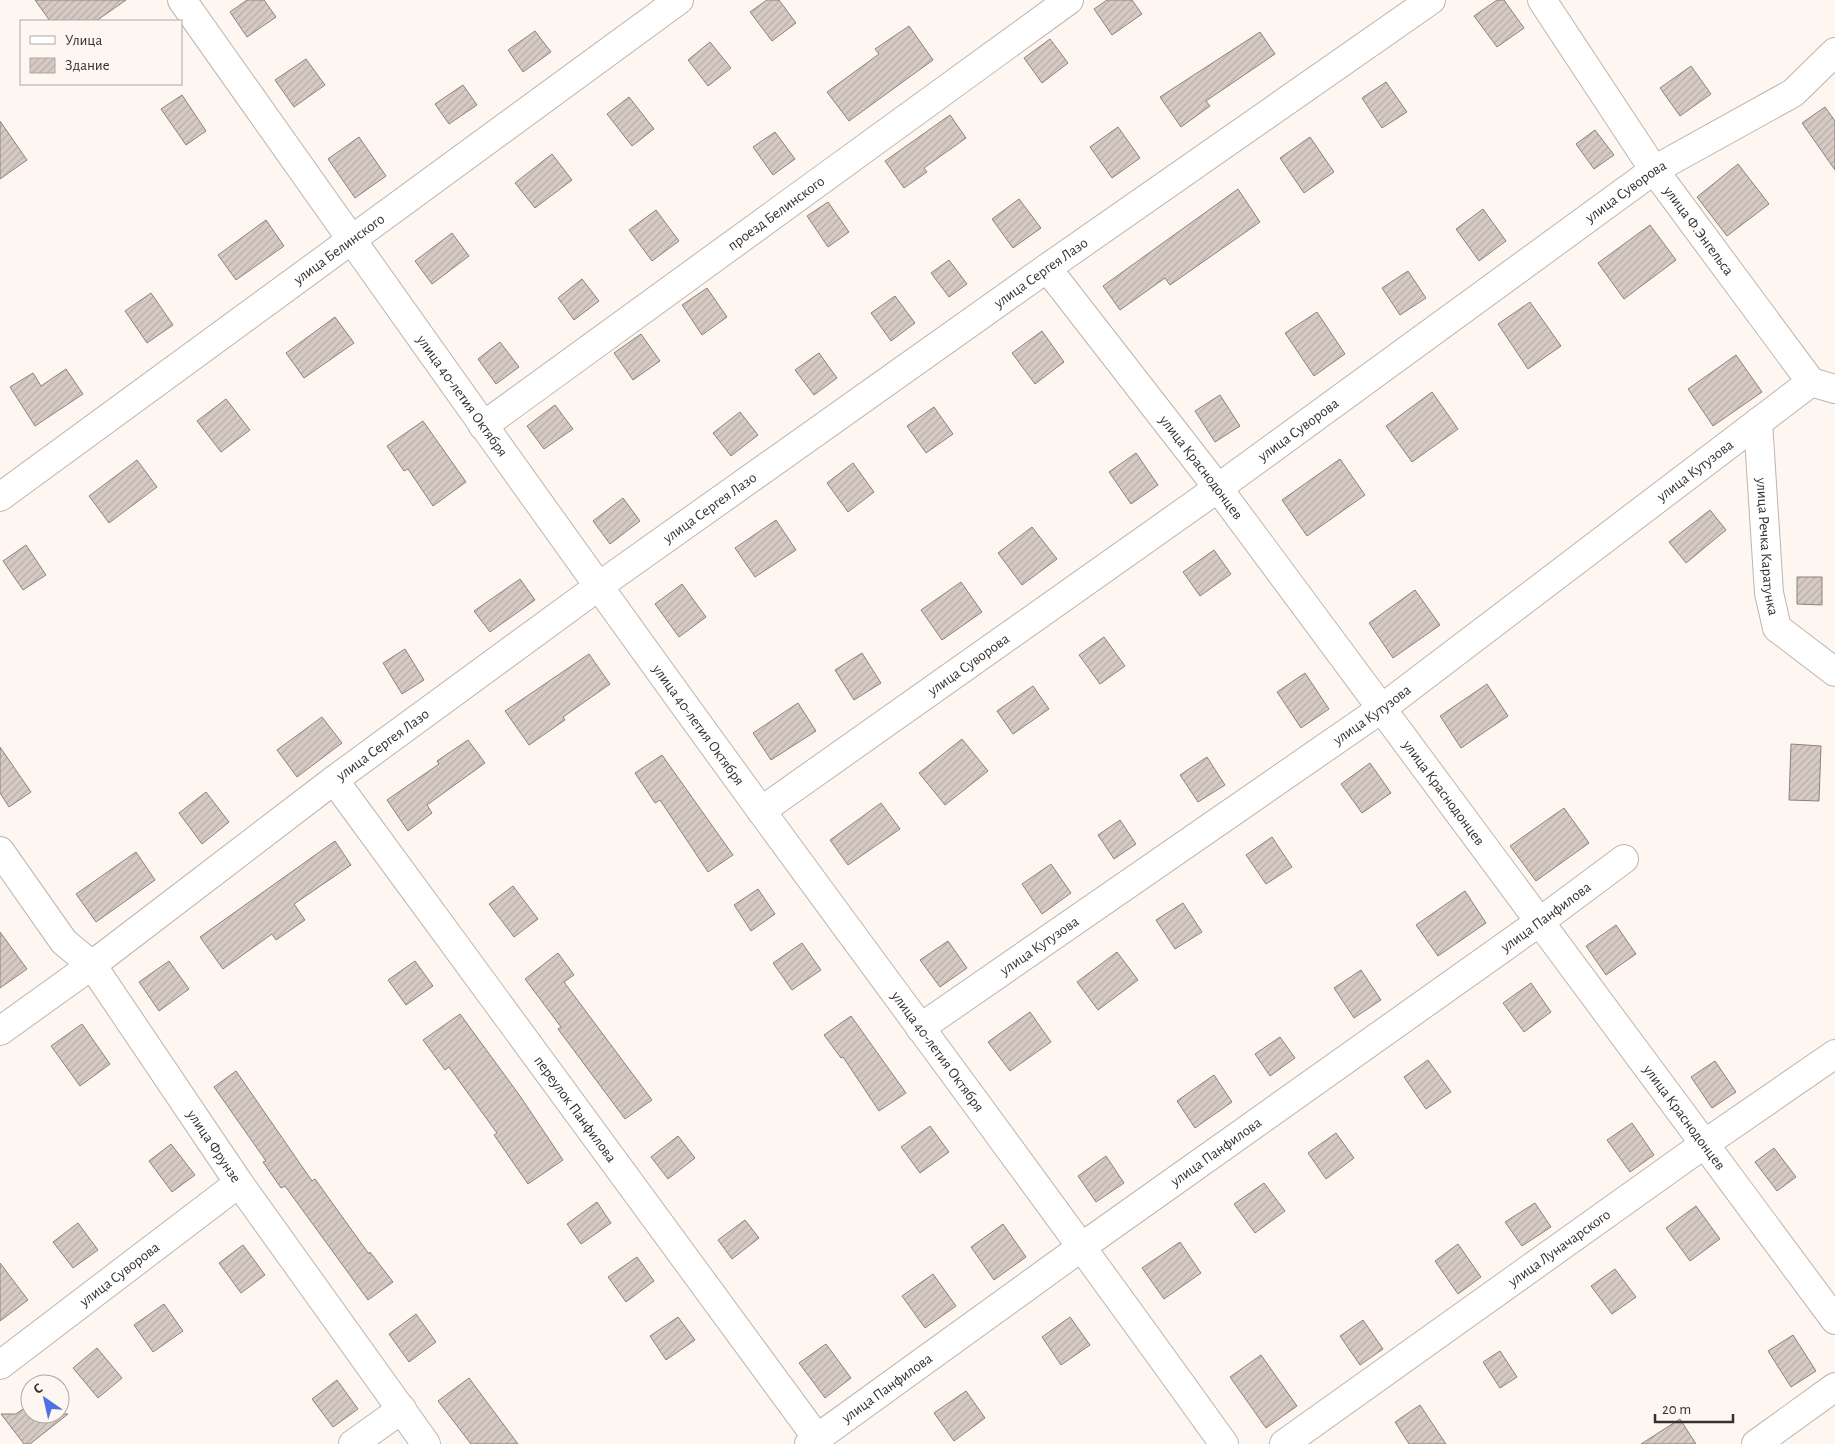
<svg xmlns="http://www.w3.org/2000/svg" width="1835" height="1444" viewBox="0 0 1835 1444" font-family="'Alegreya Sans',sans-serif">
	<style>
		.building { fill: url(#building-hatch); stroke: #8e837c }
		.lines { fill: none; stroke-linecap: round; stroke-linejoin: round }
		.minor-casing { stroke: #c0b4ac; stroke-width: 30 }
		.minor { stroke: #fff; stroke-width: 28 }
		.labels { text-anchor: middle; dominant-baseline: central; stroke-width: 4; stroke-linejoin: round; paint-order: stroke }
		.street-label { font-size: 15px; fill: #36312e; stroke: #fef6f1 }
	</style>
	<defs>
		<pattern id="building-hatch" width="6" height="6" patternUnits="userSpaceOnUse" patternTransform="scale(1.25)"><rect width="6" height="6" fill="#d6cac2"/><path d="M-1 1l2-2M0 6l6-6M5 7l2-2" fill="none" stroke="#b8aea7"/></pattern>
	</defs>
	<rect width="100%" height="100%" fill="#fef6f1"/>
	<g class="building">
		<path d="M35 0H126L96 21H50Z"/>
		<path d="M247 0H264L276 17 247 37 230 12Z"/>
		<path d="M767 0H779L796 23 772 41 750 12Z"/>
		<path d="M1107 0H1132L1142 14 1112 35 1094 9Z"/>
		<path d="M1497 0H1504L1524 28 1497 47 1474 16Z"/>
		<path d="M909 26 933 60 849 121 827 92 879 54 875 49Z"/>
		<path d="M535 31 551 52 523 72 508 50Z"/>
		<path d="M1260 32 1275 54 1206 101 1210 106 1181 127 1160 97Z"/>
		<path d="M1050 39 1068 63 1042 83 1024 58Z"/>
		<path d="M710 42 731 68 708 86 688 60Z"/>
		<path d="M306 59 325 85 294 107 275 80Z"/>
		<path d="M1691 66 1711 94 1680 116 1660 88Z"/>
		<path d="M1386 82 1407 112 1382 128 1362 98Z"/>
		<path d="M463 85 477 105 449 124 435 104Z"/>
		<path d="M182 95 206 131 186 145 161 109Z"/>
		<path d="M629 97 654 129 632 146 607 114Z"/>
		<path d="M1825 107 1835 121V170L1802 123Z"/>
		<path d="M950 115 966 138 924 168 927 172 904 188 885 161Z"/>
		<path d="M0 121 27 160 0 179Z"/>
		<path d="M1118 127 1140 158 1112 178 1090 147Z"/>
		<path d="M1595 130 1614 155 1594 169 1576 144Z"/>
		<path d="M775 132 795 159 773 175 753 147Z"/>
		<path d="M359 137 386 176 355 198 328 159Z"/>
		<path d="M1310 137 1334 172 1304 193 1280 158Z"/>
		<path d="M552 154 572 180 535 208 515 183Z"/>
		<path d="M1738 164 1769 204 1727 236 1697 197Z"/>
		<path d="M1238 189 1260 222 1170 285 1165 278 1120 310 1103 286Z"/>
		<path d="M1019 199 1041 228 1013 248 992 219Z"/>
		<path d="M828 202 849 232 828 247 807 216Z"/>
		<path d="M1483 209 1506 241 1479 261 1456 229Z"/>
		<path d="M656 210 679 241 652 261 629 230Z"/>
		<path d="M266 220 284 246 236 280 218 255Z"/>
		<path d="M1650 225 1676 260 1624 299 1598 263Z"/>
		<path d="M452 233 469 256 432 284 415 261Z"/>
		<path d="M949 260 967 284 949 297 931 273Z"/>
		<path d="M1408 271 1426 298 1400 315 1382 288Z"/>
		<path d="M582 279 599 301 574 320 558 298Z"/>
		<path d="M707 288 727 317 702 335 682 305Z"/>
		<path d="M151 293 173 325 147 343 125 311Z"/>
		<path d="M895 296 915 323 891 341 871 313Z"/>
		<path d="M1530 302 1561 346 1528 369 1498 324Z"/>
		<path d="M1317 312 1345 354 1314 376 1285 333Z"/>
		<path d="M335 317 354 343 304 378 286 353Z"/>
		<path d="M1042 331 1064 362 1035 384 1012 353Z"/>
		<path d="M641 334 660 361 633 380 614 353Z"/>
		<path d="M500 342 519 367 496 384 478 359Z"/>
		<path d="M819 353 837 378 814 395 795 370Z"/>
		<path d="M1736 355 1762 392 1713 426 1688 389Z"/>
		<path d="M66 369 83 394 35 426 10 387 33 373 41 386Z"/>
		<path d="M1432 392 1458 429 1412 462 1386 426Z"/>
		<path d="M1220 395 1240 426 1215 442 1195 411Z"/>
		<path d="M226 399 250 430 221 452 197 421Z"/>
		<path d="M555 405 573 429 544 449 527 426Z"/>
		<path d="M934 407 953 434 926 453 907 426Z"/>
		<path d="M740 412 758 435 731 456 713 433Z"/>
		<path d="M423 421 466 482 433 506 408 469 404 471 387 446Z"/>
		<path d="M1136 453 1158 485 1131 504 1109 472Z"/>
		<path d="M1340 459 1365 495 1307 536 1282 500Z"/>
		<path d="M137 460 157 487 109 523 89 496Z"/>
		<path d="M853 463 874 492 848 512 827 483Z"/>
		<path d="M623 498 640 521 610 544 593 521Z"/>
		<path d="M1710 510 1726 530 1686 563 1669 542Z"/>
		<path d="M776 520 796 550 755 577 735 548Z"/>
		<path d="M1032 527 1057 559 1022 585 998 553Z"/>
		<path d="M26 545 46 575 23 590 3 561Z"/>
		<path d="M1214 550 1231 574 1200 596 1183 572Z"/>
		<path d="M1797 577H1822V605L1797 604Z"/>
		<path d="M520 579 535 600 490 632 474 611Z"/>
		<path d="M961 582 982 612 942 640 921 610Z"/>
		<path d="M682 584 706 617 679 637 655 604Z"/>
		<path d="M1415 590 1440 625 1393 658 1369 623Z"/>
		<path d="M1104 637 1125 666 1100 684 1079 655Z"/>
		<path d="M405 649 424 680 402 694 383 663Z"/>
		<path d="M862 653 881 683 854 700 835 670Z"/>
		<path d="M589 654 610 684 563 717 565 720 529 745 505 711Z"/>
		<path d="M1305 673 1329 709 1301 728 1277 692Z"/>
		<path d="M1487 684 1508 716 1461 748 1440 716Z"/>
		<path d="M1033 686 1049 709 1013 734 997 711Z"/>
		<path d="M798 703 816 731 771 760 753 733Z"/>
		<path d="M322 717 342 743 297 777 277 750Z"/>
		<path d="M962 739 988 771 945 805 919 773Z"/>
		<path d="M468 740 485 763 427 805 432 813 408 831 387 800 439 764 437 761Z"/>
		<path d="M1791 744 1821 746 1819 801 1789 800Z"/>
		<path d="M0 747 31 792 9 807 0 793Z"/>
		<path d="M662 755 733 855 708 872 660 800 655 803 635 773Z"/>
		<path d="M1207 757 1225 785 1198 802 1180 775Z"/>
		<path d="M1370 763 1391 793 1362 813 1341 784Z"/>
		<path d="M206 792 229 822 202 844 179 813Z"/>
		<path d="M881 803 900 829 848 865 830 840Z"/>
		<path d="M1564 808 1589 843 1536 881 1510 846Z"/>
		<path d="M1120 820 1136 844 1114 859 1098 835Z"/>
		<path d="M1272 837 1292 867 1266 884 1246 855Z"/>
		<path d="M335 841 351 865 294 904 305 920 276 940 272 934 223 969 200 937Z"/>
		<path d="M136 852 155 880 96 922 76 894Z"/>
		<path d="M1051 864 1071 893 1042 914 1022 884Z"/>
		<path d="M513 886 538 919 514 937 489 904Z"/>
		<path d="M758 889 775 914 751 931 734 905Z"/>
		<path d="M1465 891 1486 923 1438 956 1416 925Z"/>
		<path d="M1183 903 1202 932 1175 949 1156 920Z"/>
		<path d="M1616 925 1636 954 1606 975 1586 946Z"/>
		<path d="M0 932 27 969 0 988Z"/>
		<path d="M948 941 967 968 940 987 920 960Z"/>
		<path d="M802 943 821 970 792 990 773 963Z"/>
		<path d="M1117 952 1138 980 1098 1010 1077 982Z"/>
		<path d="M558 953 574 975 564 982 652 1100 625 1119 558 1029 561 1027 525 979Z"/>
		<path d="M169 961 189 989 159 1011 139 982Z"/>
		<path d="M415 961 433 986 406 1005 388 980Z"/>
		<path d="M1361 970 1381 1000 1354 1018 1334 988Z"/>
		<path d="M1531 983 1551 1012 1524 1032 1503 1003Z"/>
		<path d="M1030 1012 1051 1042 1010 1071 988 1042Z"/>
		<path d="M460 1014 520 1096 563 1160 528 1184 494 1135 497 1133 449 1067 445 1070 423 1040Z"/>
		<path d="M851 1016 906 1093 879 1111 843 1057 841 1058 824 1035Z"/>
		<path d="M82 1024 110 1064 80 1086 51 1046Z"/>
		<path d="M1280 1037 1295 1058 1270 1076 1255 1054Z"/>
		<path d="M1428 1060 1451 1092 1426 1109 1404 1077Z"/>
		<path d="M1715 1061 1736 1092 1712 1108 1691 1077Z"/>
		<path d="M236 1071 312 1181 315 1179 369 1254 370 1252 393 1282 368 1300 285 1186 281 1188 263 1162 266 1161 214 1087Z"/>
		<path d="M1214 1075 1232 1102 1195 1128 1177 1101Z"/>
		<path d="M1632 1123 1654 1155 1630 1172 1607 1140Z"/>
		<path d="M930 1126 949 1152 920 1173 901 1147Z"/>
		<path d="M1336 1133 1354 1158 1326 1179 1308 1153Z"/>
		<path d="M678 1136 695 1158 668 1179 651 1157Z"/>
		<path d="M171 1144 195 1175 172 1192 149 1161Z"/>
		<path d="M1774 1148 1796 1177 1777 1191 1755 1162Z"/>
		<path d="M1106 1156 1124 1183 1096 1202 1078 1176Z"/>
		<path d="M1264 1183 1285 1211 1255 1233 1234 1204Z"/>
		<path d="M597 1202 611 1223 581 1244 567 1224Z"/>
		<path d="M1535 1203 1551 1227 1522 1246 1505 1222Z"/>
		<path d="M1696 1206 1720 1239 1690 1261 1666 1228Z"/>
		<path d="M745 1220 759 1238 732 1259 718 1240Z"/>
		<path d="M78 1223 98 1250 73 1268 53 1242Z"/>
		<path d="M1003 1224 1026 1257 994 1280 971 1247Z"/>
		<path d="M1180 1242 1201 1273 1164 1299 1142 1268Z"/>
		<path d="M1458 1244 1481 1277 1458 1294 1435 1261Z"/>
		<path d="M243 1245 265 1275 241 1293 219 1263Z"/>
		<path d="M637 1257 654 1281 626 1302 608 1277Z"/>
		<path d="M0 1263 28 1300 0 1321Z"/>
		<path d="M1615 1269 1636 1297 1612 1314 1591 1286Z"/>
		<path d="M933 1274 956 1306 925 1328 902 1296Z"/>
		<path d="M164 1304 183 1331 153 1352 134 1325Z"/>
		<path d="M416 1314 436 1342 409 1362 389 1334Z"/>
		<path d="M678 1317 695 1340 666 1360 650 1336Z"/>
		<path d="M1070 1317 1090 1345 1061 1365 1042 1337Z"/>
		<path d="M1363 1320 1383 1349 1360 1365 1340 1336Z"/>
		<path d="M1793 1335 1816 1371 1791 1387 1768 1351Z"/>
		<path d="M826 1344 851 1378 825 1398 799 1363Z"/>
		<path d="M97 1348 122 1378 98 1398 73 1368Z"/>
		<path d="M1500 1351 1517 1377 1500 1388 1483 1362Z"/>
		<path d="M1261 1355 1297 1406 1266 1428 1230 1377Z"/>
		<path d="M469 1378 518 1444H471L438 1401Z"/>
		<path d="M337 1380 358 1409 333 1427 312 1399Z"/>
		<path d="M966 1391 985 1418 954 1441 934 1413Z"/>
		<path d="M30 1404V1414H68L30 1444H24L1 1414H16Z"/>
		<path d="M1420 1405 1446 1444H1409L1395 1422Z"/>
		<path d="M1680 1419 1696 1444H1641Z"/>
	</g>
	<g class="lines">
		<defs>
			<g id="minor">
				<path id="s1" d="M182 0C375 273 568 546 765 816 918 1025 1073 1233 1224 1444"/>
				<path id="s2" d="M1542 0 1654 170 1811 382"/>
				<path id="s3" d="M1047 268 1218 488 1835 1320"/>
				<path d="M1811 382 1835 389"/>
				<path id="s4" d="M1758 422 1769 593 1777 628 1835 672"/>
				<path id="s5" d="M483 426 1069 0"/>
				<path id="s6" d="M0 497 679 0"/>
				<path id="s7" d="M334 780 817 1438"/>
				<path id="s8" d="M761 811 1218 488 1654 170 1793 93 1835 52"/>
				<path id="s9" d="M0 851 64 942 92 965 239 1183 426 1444"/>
				<path id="s10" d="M920 1028 1381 709 1811 382"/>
				<path id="s11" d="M0 1031 92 965 334 780 599 586 1047 268 1431 0"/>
				<path id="s12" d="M0 1365 239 1183"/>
				<path d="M353 1444 402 1409"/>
				<path id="s13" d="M809 1444 1083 1246 1538 923 1624 859"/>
				<path id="s14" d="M1284 1444 1703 1145 1835 1054"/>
				<path d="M1756 1444 1835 1387"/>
			</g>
		</defs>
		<use href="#minor" class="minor-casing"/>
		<use href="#minor" class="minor"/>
	</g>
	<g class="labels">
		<g class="street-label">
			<text stroke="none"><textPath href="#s8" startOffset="1064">улица Суворова</textPath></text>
			<text stroke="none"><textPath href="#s5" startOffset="362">проезд Белинского</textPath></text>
			<text stroke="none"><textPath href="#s2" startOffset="279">улица Ф.Энгельса</textPath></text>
			<text stroke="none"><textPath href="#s6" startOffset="420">улица Белинского</textPath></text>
			<text stroke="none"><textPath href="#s11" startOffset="1288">улица Сергея Лазо</textPath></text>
			<text stroke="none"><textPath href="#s1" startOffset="485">улица 40-летия Октября</textPath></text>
			<text stroke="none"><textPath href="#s8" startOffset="659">улица Суворова</textPath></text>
			<text stroke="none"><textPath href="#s3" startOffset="252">улица Краснодонцев</textPath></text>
			<text stroke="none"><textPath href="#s10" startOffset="955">улица Кутузова</textPath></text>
			<text stroke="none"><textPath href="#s11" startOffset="882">улица Сергея Лазо</textPath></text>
			<text stroke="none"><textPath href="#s4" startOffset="125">улица Речка Каратунка</textPath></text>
			<text stroke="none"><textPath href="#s8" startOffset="254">улица Суворова</textPath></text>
			<text stroke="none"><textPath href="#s10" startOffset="550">улица Кутузова</textPath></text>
			<text stroke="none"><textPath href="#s1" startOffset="890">улица 40-летия Октября</textPath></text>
			<text stroke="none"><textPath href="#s11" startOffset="478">улица Сергея Лазо</textPath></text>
			<text stroke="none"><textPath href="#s3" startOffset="658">улица Краснодонцев</textPath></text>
			<text stroke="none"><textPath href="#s13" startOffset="906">улица Панфилова</textPath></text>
			<text stroke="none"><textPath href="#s10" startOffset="145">улица Кутузова</textPath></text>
			<text stroke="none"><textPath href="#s1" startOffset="1295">улица 40-летия Октября</textPath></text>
			<text stroke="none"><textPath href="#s7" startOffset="408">переулок Панфилова</textPath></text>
			<text stroke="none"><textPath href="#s3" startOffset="1062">улица Краснодонцев</textPath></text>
			<text stroke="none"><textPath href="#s9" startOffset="366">улица Фрунзе</textPath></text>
			<text stroke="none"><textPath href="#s13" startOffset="501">улица Панфилова</textPath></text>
			<text stroke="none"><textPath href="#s14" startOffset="338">улица Луначарского</textPath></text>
			<text stroke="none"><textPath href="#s12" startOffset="150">улица Суворова</textPath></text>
			<text stroke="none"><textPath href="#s13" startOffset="96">улица Панфилова</textPath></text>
		</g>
	</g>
	<rect x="20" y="20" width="162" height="65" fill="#fef6f1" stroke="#aea7a3"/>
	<rect x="30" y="36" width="25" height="8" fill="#ffffff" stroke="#aea7a3"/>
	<text x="65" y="45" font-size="15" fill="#36312e">Улица</text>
	<rect x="30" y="58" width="25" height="15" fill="url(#building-hatch)" stroke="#aea7a3"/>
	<text x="65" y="70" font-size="15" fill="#36312e">Здание</text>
	<g transform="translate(45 1399) rotate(326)"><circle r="24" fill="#fef6f1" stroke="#aea7a3"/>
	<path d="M0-4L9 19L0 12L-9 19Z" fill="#4d72e6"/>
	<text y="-8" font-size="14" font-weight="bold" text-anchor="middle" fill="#36312e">С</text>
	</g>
	<path d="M1655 1414v8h78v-8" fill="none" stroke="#36312e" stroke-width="2.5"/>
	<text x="1662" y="1414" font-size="15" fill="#36312e" stroke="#fef6f1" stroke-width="4" paint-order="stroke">20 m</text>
</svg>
